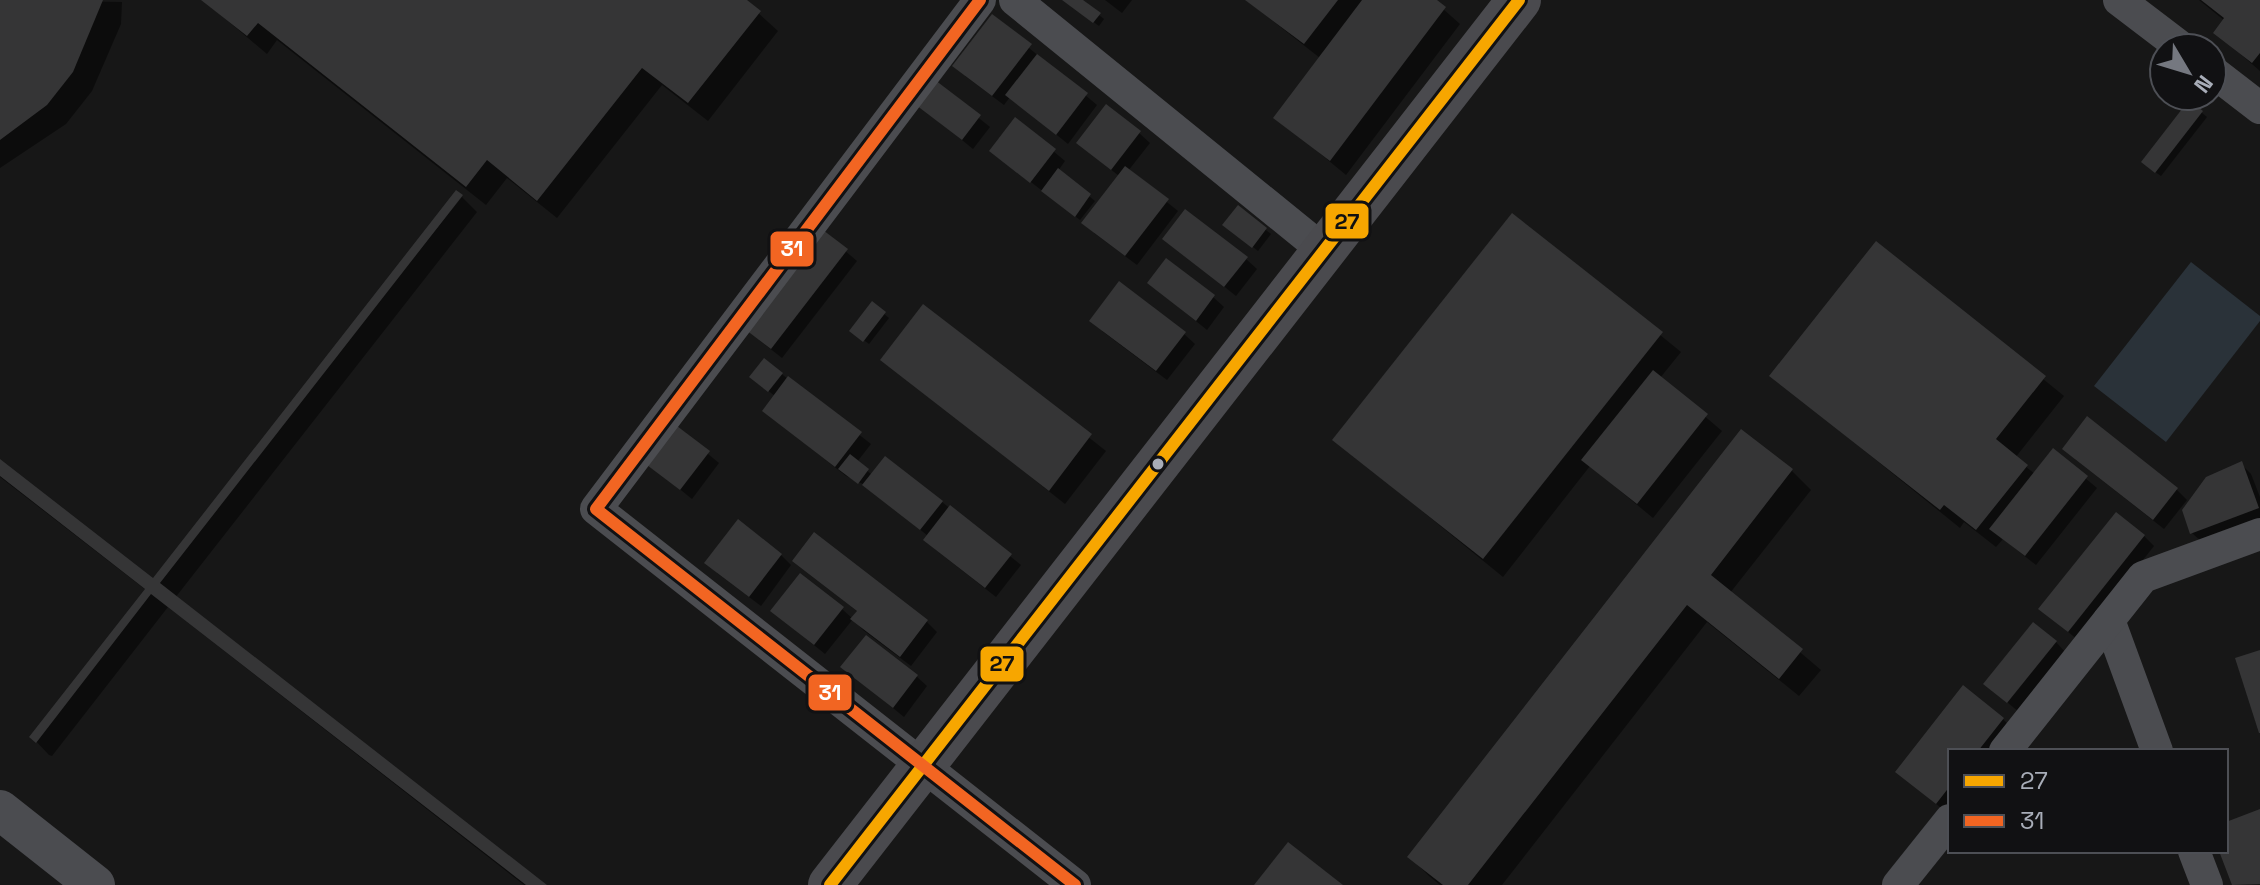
<svg xmlns="http://www.w3.org/2000/svg" width="2260" height="885" viewBox="0 0 2260 885" font-family="'Space Grotesk',sans-serif">
	<style>
		.water { fill: #2a3239 }
		.shadow { fill: #0007 }
		.building { fill: #353536 }
		.lines { fill: none; stroke-linecap: round; stroke-linejoin: round }
		.minor { stroke: #4b4c50; stroke-width: 32 }
		.tertiary { stroke: #4b4c50; stroke-width: 40 }
		.secondary { stroke: #4a4a4e; stroke-width: 44 }
		.bus-1-casing { stroke: #111113; stroke-width: 18 }
		.bus-2-casing { stroke: #111113; stroke-width: 18 }
		.bus-1 { stroke: #f7a600; stroke-width: 12 }
		.bus-2 { stroke: #f26522; stroke-width: 12 }
		.bus-dot { fill: #a8adb8; stroke: #111113; stroke-width: 3 }
		.line-badge { stroke: #111113; stroke-width: 3 }
		.badge-label { font-size: 22px; text-anchor: middle; font-weight: bold; fill: #fff }
		.pale-badge-label { font-size: 22px; text-anchor: middle; font-weight: bold; fill: #111 }
	</style>
	<rect width="100%" height="100%" fill="#171717"/>
	<path class="water" d="M2191 262 2260 316V321L2166 442 2094 386Z"/>
	<g class="shadow">
		<path d="M0 0 122 2 121 24 92 91 66 124 0 168Z"/>
		<path d="M203 0H744L778 31 708 121 662 85 557 218 507 178 486 205 277 40 267 54Z"/>
		<path d="M1063 0H1080L1104 19 1099 26Z"/>
		<path d="M1105 0H1132L1122 13Z"/>
		<path d="M1246 0H1433L1460 24 1346 175 1276 117 1320 58Z"/>
		<path d="M2199 0H2260V71L2216 33 2225 21Z"/>
		<path d="M992 17 1097 105 1068 144 1010 97 1004 105 965 76Z"/>
		<path d="M935 83 990 127 973 149 918 104Z"/>
		<path d="M2190 103 2207 117 2161 176 2148 167Z"/>
		<path d="M1016 120 1065 161 1058 171 1095 201 1080 220 991 151Z"/>
		<path d="M1139 133 1150 143 1128 171 1178 211 1137 265 1094 233 1119 176 1078 143Z"/>
		<path d="M462 197 477 212 175 598 544 885H524L168 607 52 756 49 755 32 737 146 590 0 477V461L153 581Z"/>
		<path d="M1238 208 1271 234 1258 251 1230 229Z"/>
		<path d="M1513 215 1681 352 1660 378 1722 431 1653 518 1590 466 1503 577 1335 440Z"/>
		<path d="M823 232 857 261 782 358 759 340Z"/>
		<path d="M1165 239 1246 259 1257 269 1236 296Z"/>
		<path d="M1876 243 2064 396 2015 458 2035 474 2053 451 2097 488 2036 565 2003 539 1996 547 1964 522 1960 528 1771 375Z"/>
		<path d="M1149 283 1213 297 1224 307 1207 330Z"/>
		<path d="M924 307 1106 451 1065 504 883 360Z"/>
		<path d="M884 314 889 318 869 344 853 332Z"/>
		<path d="M1102 331 1184 334 1195 344 1167 380Z"/>
		<path d="M765 361 871 444 857 462 872 475 942 502 1021 565 996 597 936 550 925 540 928 536 865 485 846 476 764 411 775 396 757 382Z"/>
		<path d="M674 426 719 463 692 499 646 462Z"/>
		<path d="M2075 459 2177 490 2187 500 2164 529Z"/>
		<path d="M2241 464 2251 474 2260 497V522L2203 543 2192 533Z"/>
		<path d="M1792 471 1811 490 1730 593 1821 670 1799 696 1707 622 1502 885H1440L1429 876 1410 857Z"/>
		<path d="M2144 536 2154 546 2079 641 2041 609Z"/>
		<path d="M781 555 791 565 761 606 717 573Z"/>
		<path d="M795 561 927 622 937 632 911 666 863 630 853 619 858 612Z"/>
		<path d="M842 609 853 619 825 654 772 611Z"/>
		<path d="M2056 642 2066 653 2019 712 1985 684Z"/>
		<path d="M843 667 916 676 927 686 904 717Z"/>
		<path d="M2003 719 2013 730 1996 751H1950L1947 813 1898 772Z"/>
	</g>
	<g class="building">
		<path d="M0 0H103L73 72 47 105 0 140Z"/>
		<path d="M201 0H747L761 11 688 103 642 68 537 201 487 160 466 187 258 23 247 36Z"/>
		<path d="M1062 0H1083L1101 13 1093 23Z"/>
		<path d="M1245 0H1338L1304 44Z"/>
		<path d="M1362 0H1437L1446 7 1330 161 1273 118Z"/>
		<path d="M2201 0H2260V53L2252 63 2213 33 2224 18Z"/>
		<path d="M992 14 1032 44 992 96 952 66Z"/>
		<path d="M1037 54 1088 93 1056 135 1005 95Z"/>
		<path d="M935 80 981 115 962 140 916 105Z"/>
		<path d="M2189 100 2203 111 2155 173 2141 162Z"/>
		<path d="M1106 104 1141 131 1111 170 1076 143Z"/>
		<path d="M1015 117 1056 149 1030 183 989 151Z"/>
		<path d="M1125 166 1169 199 1125 256 1081 223Z"/>
		<path d="M1058 168 1091 194 1075 217 1041 191Z"/>
		<path d="M456 190 463 195 160 583 547 885H526L151 594 36 743 29 737 145 589 0 476V459L153 578Z"/>
		<path d="M1238 205 1267 228 1252 248 1222 225Z"/>
		<path d="M1185 209 1248 257 1224 287 1162 239Z"/>
		<path d="M1512 213 1663 332 1483 559 1332 440Z"/>
		<path d="M823 230 848 249 771 349 746 330Z"/>
		<path d="M1876 241 2046 376 1996 439 2028 465 1976 530 1944 505 1940 510 1769 376Z"/>
		<path d="M1166 258 1215 295 1196 321 1147 283Z"/>
		<path d="M1119 281 1186 332 1156 371 1089 321Z"/>
		<path d="M872 301 886 312 863 342 849 331Z"/>
		<path d="M923 304 1092 434 1049 491 880 360Z"/>
		<path d="M764 358 783 373 768 392 749 377Z"/>
		<path d="M1653 370 1708 414 1637 504 1581 460Z"/>
		<path d="M788 376 862 432 835 467 762 411Z"/>
		<path d="M2087 416 2178 488 2153 520 2062 449Z"/>
		<path d="M673 423 710 451 680 490 643 462Z"/>
		<path d="M1741 429 1793 469 1711 575 1803 649 1779 679 1687 605 1468 885H1443L1407 857Z"/>
		<path d="M2053 448 2088 476 2025 556 1989 529Z"/>
		<path d="M850 454 869 469 858 484 838 469Z"/>
		<path d="M885 456 943 501 920 530 862 485Z"/>
		<path d="M2242 461 2259 508 2190 534 2182 510 2206 477Z"/>
		<path d="M950 505 1012 554 985 588 923 540Z"/>
		<path d="M2116 512 2145 535 2068 632 2038 609Z"/>
		<path d="M738 519 782 554 749 597 704 563Z"/>
		<path d="M814 532 928 620 900 657 850 619 857 611 792 561Z"/>
		<path d="M800 573 844 607 814 645 770 611Z"/>
		<path d="M2033 622 2057 641 2007 703 1983 684Z"/>
		<path d="M866 635 918 675 893 708 840 667Z"/>
		<path d="M2260 650V733H2259L2235 658Z"/>
		<path d="M1963 685 2004 718 1978 751H1950V786L1936 804 1895 772Z"/>
		<path d="M2260 809V884L2232 885 2219 851H2226V822Z"/>
		<path d="M1288 842 1343 885H1254Z"/>
	</g>
	<g class="lines">
		<g class="minor">
			<path d="M980 0 596 509 1075 885"/>
			<path d="M1015 0 1323 250"/>
			<path d="M2119 0 2182 48"/>
			<path d="M2212 71 2260 108"/>
			<path d="M2109 620 2157 751"/>
			<path d="M2005 751 2143 577 2260 534"/>
			<path d="M2194 851 2207 885"/>
			<path d="M1898 885 1950 820"/>
		</g>
		<path class="tertiary" d="M0 810 95 885"/>
		<path class="secondary" d="M830 885 1519 0"/>
		<defs>
			<path id="bus-1" d="M830 885 1519 0"/>
			<path id="bus-2" d="M980 0 596 509 1075 885"/>
		</defs>
		<use href="#bus-1" class="bus-1-casing"/>
		<use href="#bus-2" class="bus-2-casing"/>
		<use href="#bus-1" class="bus-1"/>
		<use href="#bus-2" class="bus-2"/>
	</g>
	<circle class="bus-dot" cx="1158" cy="464" r="7"/>
	<g class="line-badge">
		<rect x="1324" y="202" width="46" height="38" rx="8" fill="#f7a600"/>
		<rect x="769" y="230" width="46" height="38" rx="8" fill="#f26522"/>
		<rect x="979" y="645" width="46" height="38" rx="8" fill="#f7a600"/>
		<rect x="807" y="673" width="46" height="39" rx="8" fill="#f26522"/>
	</g>
	<g class="badge-label">
		<text x="792" y="256">31</text>
		<text x="830" y="700">31</text>
	</g>
	<g class="pale-badge-label">
		<text x="1347" y="229">27</text>
		<text x="1002" y="671">27</text>
	</g>
	<rect x="1948" y="749" width="280" height="104" fill="#111113" stroke="#4d4f55" stroke-width="2"/>
	<rect x="1964" y="775" width="40" height="12" fill="#f7a600" stroke="#4d4f55" stroke-width="2"/>
	<text x="2020" y="789" font-size="24" fill="#a8adb8">27</text>
	<rect x="1964" y="815" width="40" height="12" fill="#f26522" stroke="#4d4f55" stroke-width="2"/>
	<text x="2020" y="829" font-size="24" fill="#a8adb8">31</text>
	<g transform="translate(2188 72) rotate(128)"><circle r="38" fill="#111113" stroke="#4d4f55" stroke-width="2"/>
	<path d="M0-6L14 30L0 20L-14 30Z" fill="#757880"/>
	<text y="-12" font-size="22" font-weight="bold" text-anchor="middle" fill="#a8adb8">N</text>
	</g>
</svg>
